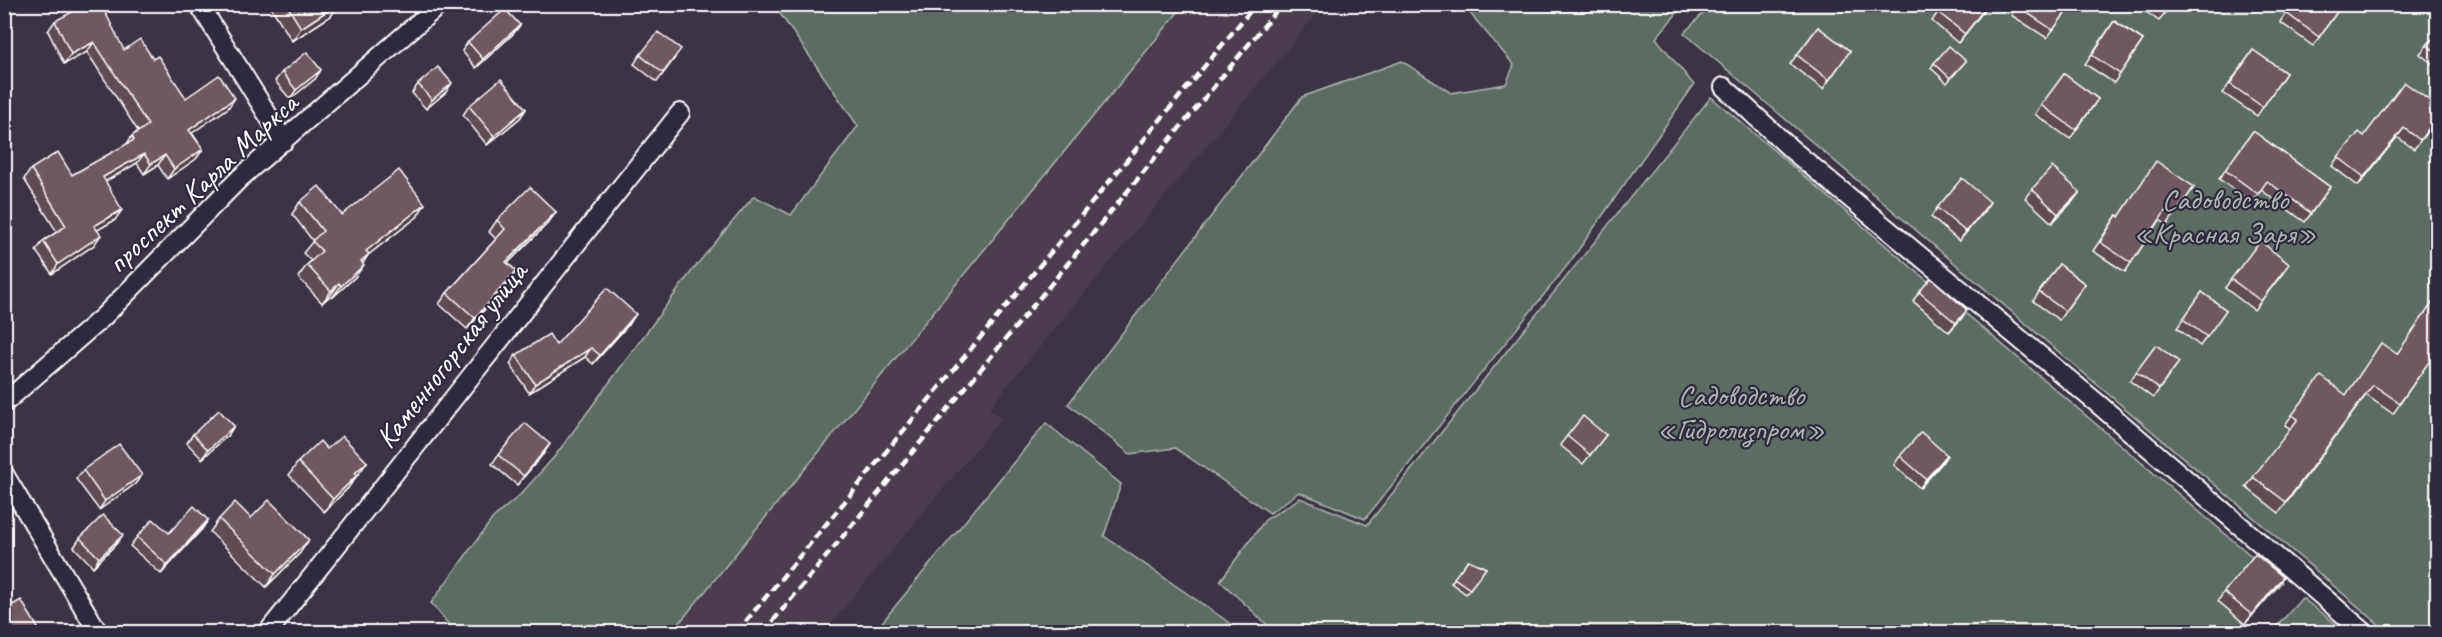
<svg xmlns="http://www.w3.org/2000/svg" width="2442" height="637" viewBox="0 0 2442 637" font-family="Caveat,sans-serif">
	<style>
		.built { fill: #4b3e4d }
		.green { fill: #5d6c62; stroke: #aeb6b0; stroke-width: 1.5 }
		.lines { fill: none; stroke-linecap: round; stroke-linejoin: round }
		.minor-casing { stroke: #fff; stroke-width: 22 }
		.minor { stroke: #2f2a3d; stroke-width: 18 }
		.rail { stroke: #fff; stroke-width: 4.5; stroke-dasharray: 9 4.5; stroke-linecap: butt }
		.wall { fill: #5f4c53; stroke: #fff; stroke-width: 1.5 }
		.shaded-wall { fill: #4e3e44; stroke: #fff; stroke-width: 1.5 }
		.building { fill: #6f5861; stroke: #fff; stroke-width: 1.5 }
		.labels { text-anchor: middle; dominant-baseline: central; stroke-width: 4.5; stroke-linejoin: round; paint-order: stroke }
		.street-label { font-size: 30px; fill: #fff; stroke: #2f2a3d }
		.park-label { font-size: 30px; fill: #aeb6b0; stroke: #2f2a3d }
	</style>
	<rect width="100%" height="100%" fill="#3c3344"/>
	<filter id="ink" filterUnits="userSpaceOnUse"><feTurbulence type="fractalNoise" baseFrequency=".0167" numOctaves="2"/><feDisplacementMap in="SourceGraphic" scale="12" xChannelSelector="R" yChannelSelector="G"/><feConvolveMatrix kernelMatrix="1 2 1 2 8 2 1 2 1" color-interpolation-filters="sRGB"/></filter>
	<g filter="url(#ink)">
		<path class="built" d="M1184 5H1324L989 408 1001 419 824 632H673Z"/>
		<g class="green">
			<path d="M1712 4 2437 5V632H2388L1684 33Z"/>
			<path d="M774 5H1184L672 632H455L431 603 493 518 520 495 555 456 694 268 754 196 791 215 858 126Z"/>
			<path d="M1463 5H1684L1656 38 1694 85 1570 262 1365 519 1299 492 1270 513 1175 448 1130 454 1068 404 1302 97 1402 61 1451 93 1506 84 1514 65Z"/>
			<path d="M1711 97 2282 582 2238 632H1275L1220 581 1265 520 1300 498 1367 525Z"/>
			<path d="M1046 423 1121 484 1104 536 1240 630 1243 626 1251 632H874Z"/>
			<path d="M2302 598 2346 632H2272Z"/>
		</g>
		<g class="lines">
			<defs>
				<g id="minor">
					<path d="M199 4 284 141"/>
					<path d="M1724 87 1791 149 2097 403 2364 632"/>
					<path d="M4 403 103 317 240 178 440 4"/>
					<path d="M4 474 98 632"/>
					<path d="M268 632 680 113"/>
				</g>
			</defs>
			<use href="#minor" class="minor-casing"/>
			<use href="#minor" class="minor"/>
			<g class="rail">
				<path d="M737 632 1256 4"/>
				<path d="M764 632 1282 4"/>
			</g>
		</g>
		<g class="wall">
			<path d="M269 4H339L331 16 292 41Z"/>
			<path d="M1989 4 1958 43 1932 21 1938 12Z"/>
			<path d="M2019 4H2072L2047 38 2011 15Z"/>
			<path d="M2135 4H2171L2159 21Z"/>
			<path d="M2292 4 2337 12 2313 46 2280 22Z"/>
			<path d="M55 21 124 50 153 59 186 98 228 108 192 133 203 149 196 159 167 179 158 165 144 174 137 163 106 181 115 220 97 230 94 245 52 274 36 251 43 241 57 232 24 179 31 169 72 175 126 145 132 136 138 131 87 52 64 64 48 31Z"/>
			<path d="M2114 21 2143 40 2114 83 2085 64Z"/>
			<path d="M520 25 513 34 476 68 462 51 468 42Z"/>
			<path d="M1818 27 1850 51 1823 89 1790 64Z"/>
			<path d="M2438 32V68L2420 54Z"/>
			<path d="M2253 50 2286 73 2257 116 2223 93Z"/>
			<path d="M640 55 675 58 657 82 634 64Z"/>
			<path d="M1966 61 1947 83 1931 68 1934 63Z"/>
			<path d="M282 72 315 79 290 99 275 81Z"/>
			<path d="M2064 74 2098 99 2070 139 2035 114Z"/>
			<path d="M418 84 446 92 426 109 412 93Z"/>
			<path d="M469 106 526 109 520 118 487 145 463 115Z"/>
			<path d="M2438 117 2414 149 2397 137 2358 186 2332 166 2338 157 2364 136Z"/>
			<path d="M2253 131 2330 187 2305 222 2261 190 2252 203 2219 179Z"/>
			<path d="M2194 187 2167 225 2160 220 2125 272 2093 251 2117 215 2119 217Z"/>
			<path d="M2032 189 2073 201 2052 223 2025 198Z"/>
			<path d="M300 202 342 215 417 217 368 255 363 263 355 277 332 298 330 296 322 303 298 277 307 265 311 261 303 253 313 241 292 214Z"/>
			<path d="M1937 208 1984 211 1959 241 1931 217Z"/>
			<path d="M556 212 548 223 508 263 516 271 509 282 467 329 439 304 447 293 496 239 489 232 497 220Z"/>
			<path d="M2059 264 2085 284 2059 320 2033 301Z"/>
			<path d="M2283 273 2254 310 2225 288 2231 279Z"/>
			<path d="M1919 292 1967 310 1949 332 1913 301Z"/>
			<path d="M2202 292 2226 310 2200 346 2177 328Z"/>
			<path d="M2438 301V362L2431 358 2393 414 2366 395 2279 513 2246 487 2291 429 2285 425 2292 415 2346 395 2397 354Z"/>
			<path d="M630 323 593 364 585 357 529 393 510 364 516 355 556 345Z"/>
			<path d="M2156 345 2179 362 2153 398 2130 381Z"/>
			<path d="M234 426 228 435 202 459 187 443 193 434Z"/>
			<path d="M1606 435 1583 464 1560 445 1567 436Z"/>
			<path d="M544 453 517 485 492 464 498 455Z"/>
			<path d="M1947 455 1941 464 1920 488 1894 465 1900 456Z"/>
			<path d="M298 462H367L348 488 324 512 289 475Z"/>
			<path d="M83 470 142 475 135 484 99 510 76 479Z"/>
			<path d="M251 518 300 553 266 587 210 532 219 519Z"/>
			<path d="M208 520 202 529 161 574 130 546 137 537 169 533Z"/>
			<path d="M80 538 116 544 93 567 74 547Z"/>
			<path d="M1468 560 1486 568 1466 594 1451 583Z"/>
			<path d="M2283 577 2245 624 2218 601 2224 592Z"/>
		</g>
		<g class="shaded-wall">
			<path d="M338 4H339L331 16 292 41 301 28Z"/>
			<path d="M1988 4H1989L1958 43 1965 34Z"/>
			<path d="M520 25 513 34 476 68 483 59Z"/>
			<path d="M94 42 87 52 64 64 71 54Z"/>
			<path d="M321 70 315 79 290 99 296 90Z"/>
			<path d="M452 83 446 92 426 109 432 100Z"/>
			<path d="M235 98 228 108 182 140 189 130Z"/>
			<path d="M526 109 520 118 487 145 494 136Z"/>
			<path d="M2404 128 2397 137 2358 186 2364 177Z"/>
			<path d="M203 149 196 159 167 179 174 169Z"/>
			<path d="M144 154 137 163 96 187 103 177Z"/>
			<path d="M165 155 158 165 144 174 151 164Z"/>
			<path d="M2080 192 2073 201 2052 223 2058 214Z"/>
			<path d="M1990 202 1984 211 1959 241 1966 232Z"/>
			<path d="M425 204 417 217 368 255 360 267 361 261 366 251Z"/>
			<path d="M122 210 115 220 87 236 94 226Z"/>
			<path d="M556 212 548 223 498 273 506 262Z"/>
			<path d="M101 235 94 245 52 274 58 264Z"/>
			<path d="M364 265 355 277 332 298 341 286Z"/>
			<path d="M516 271 509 282 467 329 475 318Z"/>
			<path d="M339 283 330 296 322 303 331 291Z"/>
			<path d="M1967 310 1961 319 1949 332 1956 323Z"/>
			<path d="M636 314 630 323 593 364 600 355Z"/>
			<path d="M591 348 585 357 529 393 535 384Z"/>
			<path d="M234 426 228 435 202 459 208 450Z"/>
			<path d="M550 444 544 453 517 485 524 476Z"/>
			<path d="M1947 455 1941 464 1920 488 1926 479Z"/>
			<path d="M367 462 358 475 355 473Z"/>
			<path d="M142 475 135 484 99 510 105 501Z"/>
			<path d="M357 475 348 488 324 512 333 499Z"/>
			<path d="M208 520 202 529 161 574 167 565Z"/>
			<path d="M123 535 116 544 93 567 99 558Z"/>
			<path d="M309 540 300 553 266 587 275 574Z"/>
			<path d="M2283 577 2277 586 2245 624 2252 615Z"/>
		</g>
		<g class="building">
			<path d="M87 4H101L124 50 140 39 153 59 158 56 186 98 219 75 235 98 189 130 203 149 174 169 165 155 151 164 144 154 103 177 122 210 94 226 101 235 58 264 43 241 66 226 31 169 58 152 72 175 134 140 132 136 148 125 94 42 71 54 55 21Z"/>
			<path d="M286 4H338L301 28Z"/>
			<path d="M1944 4H1988L1965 34 1938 12Z"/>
			<path d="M2019 4H2072L2053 30 2017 6Z"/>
			<path d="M2154 4H2171L2165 12Z"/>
			<path d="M2292 4H2327L2337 12 2319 37 2286 13Z"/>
			<path d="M505 9 520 25 483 59 468 42Z"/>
			<path d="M2114 21 2143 40 2120 74 2092 55Z"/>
			<path d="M1818 27 1850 51 1829 80 1797 55Z"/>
			<path d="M658 32 681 49 663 73 640 55Z"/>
			<path d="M2438 32V53L2427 45Z"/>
			<path d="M1949 46 1966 61 1950 78 1934 63Z"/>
			<path d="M2253 50 2286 73 2263 107 2230 84Z"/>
			<path d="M307 52 321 70 296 90 282 72Z"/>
			<path d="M438 67 452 83 432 100 418 84Z"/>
			<path d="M2064 74 2098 99 2076 130 2041 105Z"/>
			<path d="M501 79 526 109 494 136 469 106Z"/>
			<path d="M2404 82 2438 107V116L2420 140 2404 128 2364 177 2338 157 2359 132 2364 136Z"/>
			<path d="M2253 131 2330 187 2311 213 2267 181 2258 194 2225 170Z"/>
			<path d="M2156 161 2194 187 2174 216 2166 210 2131 263 2100 242 2117 215 2119 217Z"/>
			<path d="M2052 167 2080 192 2058 214 2032 189Z"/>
			<path d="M399 170 425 204 366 251 369 254 361 261 364 265 341 286 339 283 331 291 307 265 322 251 312 241 323 231 300 202 319 186 342 215Z"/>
			<path d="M1962 178 1990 202 1966 232 1937 208Z"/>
			<path d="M530 187 556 212 506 262 516 271 475 318 447 293 505 229 497 220Z"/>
			<path d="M2260 241 2289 264 2261 301 2231 279Z"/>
			<path d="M2059 264 2085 284 2065 311 2039 292Z"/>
			<path d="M1931 278 1967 310 1956 323 1919 292Z"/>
			<path d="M607 288 636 314 600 355 591 348 535 384 516 355 549 334 556 345Z"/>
			<path d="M2202 292 2226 310 2207 337 2183 319Z"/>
			<path d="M2435 299 2438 301V349L2400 403 2373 385 2286 502 2253 477 2298 419 2292 415 2321 376 2346 395 2381 343 2397 354Z"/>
			<path d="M2156 345 2179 362 2159 389 2136 372Z"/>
			<path d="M219 410 234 426 208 450 193 434Z"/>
			<path d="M1583 416 1606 435 1590 455 1567 436Z"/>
			<path d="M525 423 550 444 524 476 498 455Z"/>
			<path d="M1921 432 1947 455 1926 479 1900 456Z"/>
			<path d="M342 436 367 462 355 473 357 475 333 499 298 462 320 441 327 449Z"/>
			<path d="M119 444 142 475 105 501 83 470Z"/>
			<path d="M269 500 309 540 275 574 219 519 235 502 251 518Z"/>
			<path d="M194 506 208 520 167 565 137 537 153 519 169 533Z"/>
			<path d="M103 515 123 535 99 558 80 538Z"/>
			<path d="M2255 554 2283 577 2252 615 2224 592Z"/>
			<path d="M1468 560 1486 568 1470 589 1454 578Z"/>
			<path d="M21 600 41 633H4V610Z"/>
		</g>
	</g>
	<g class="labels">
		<g class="street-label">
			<text transform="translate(202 183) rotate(-43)">проспект Карла Маркса</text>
			<text transform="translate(451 355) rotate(-52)">Каменногорская улица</text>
		</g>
		<g class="park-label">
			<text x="2225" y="199">Садоводство<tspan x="2225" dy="34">«Красная Заря»</tspan></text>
			<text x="1741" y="395">Садоводство<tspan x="1741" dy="34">«Гидролизпром»</tspan></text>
		</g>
	</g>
	<rect width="2442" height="637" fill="none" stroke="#2f2a3d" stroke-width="24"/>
	<rect x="12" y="12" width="2418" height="613" fill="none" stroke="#fff" stroke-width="2" filter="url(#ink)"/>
</svg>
